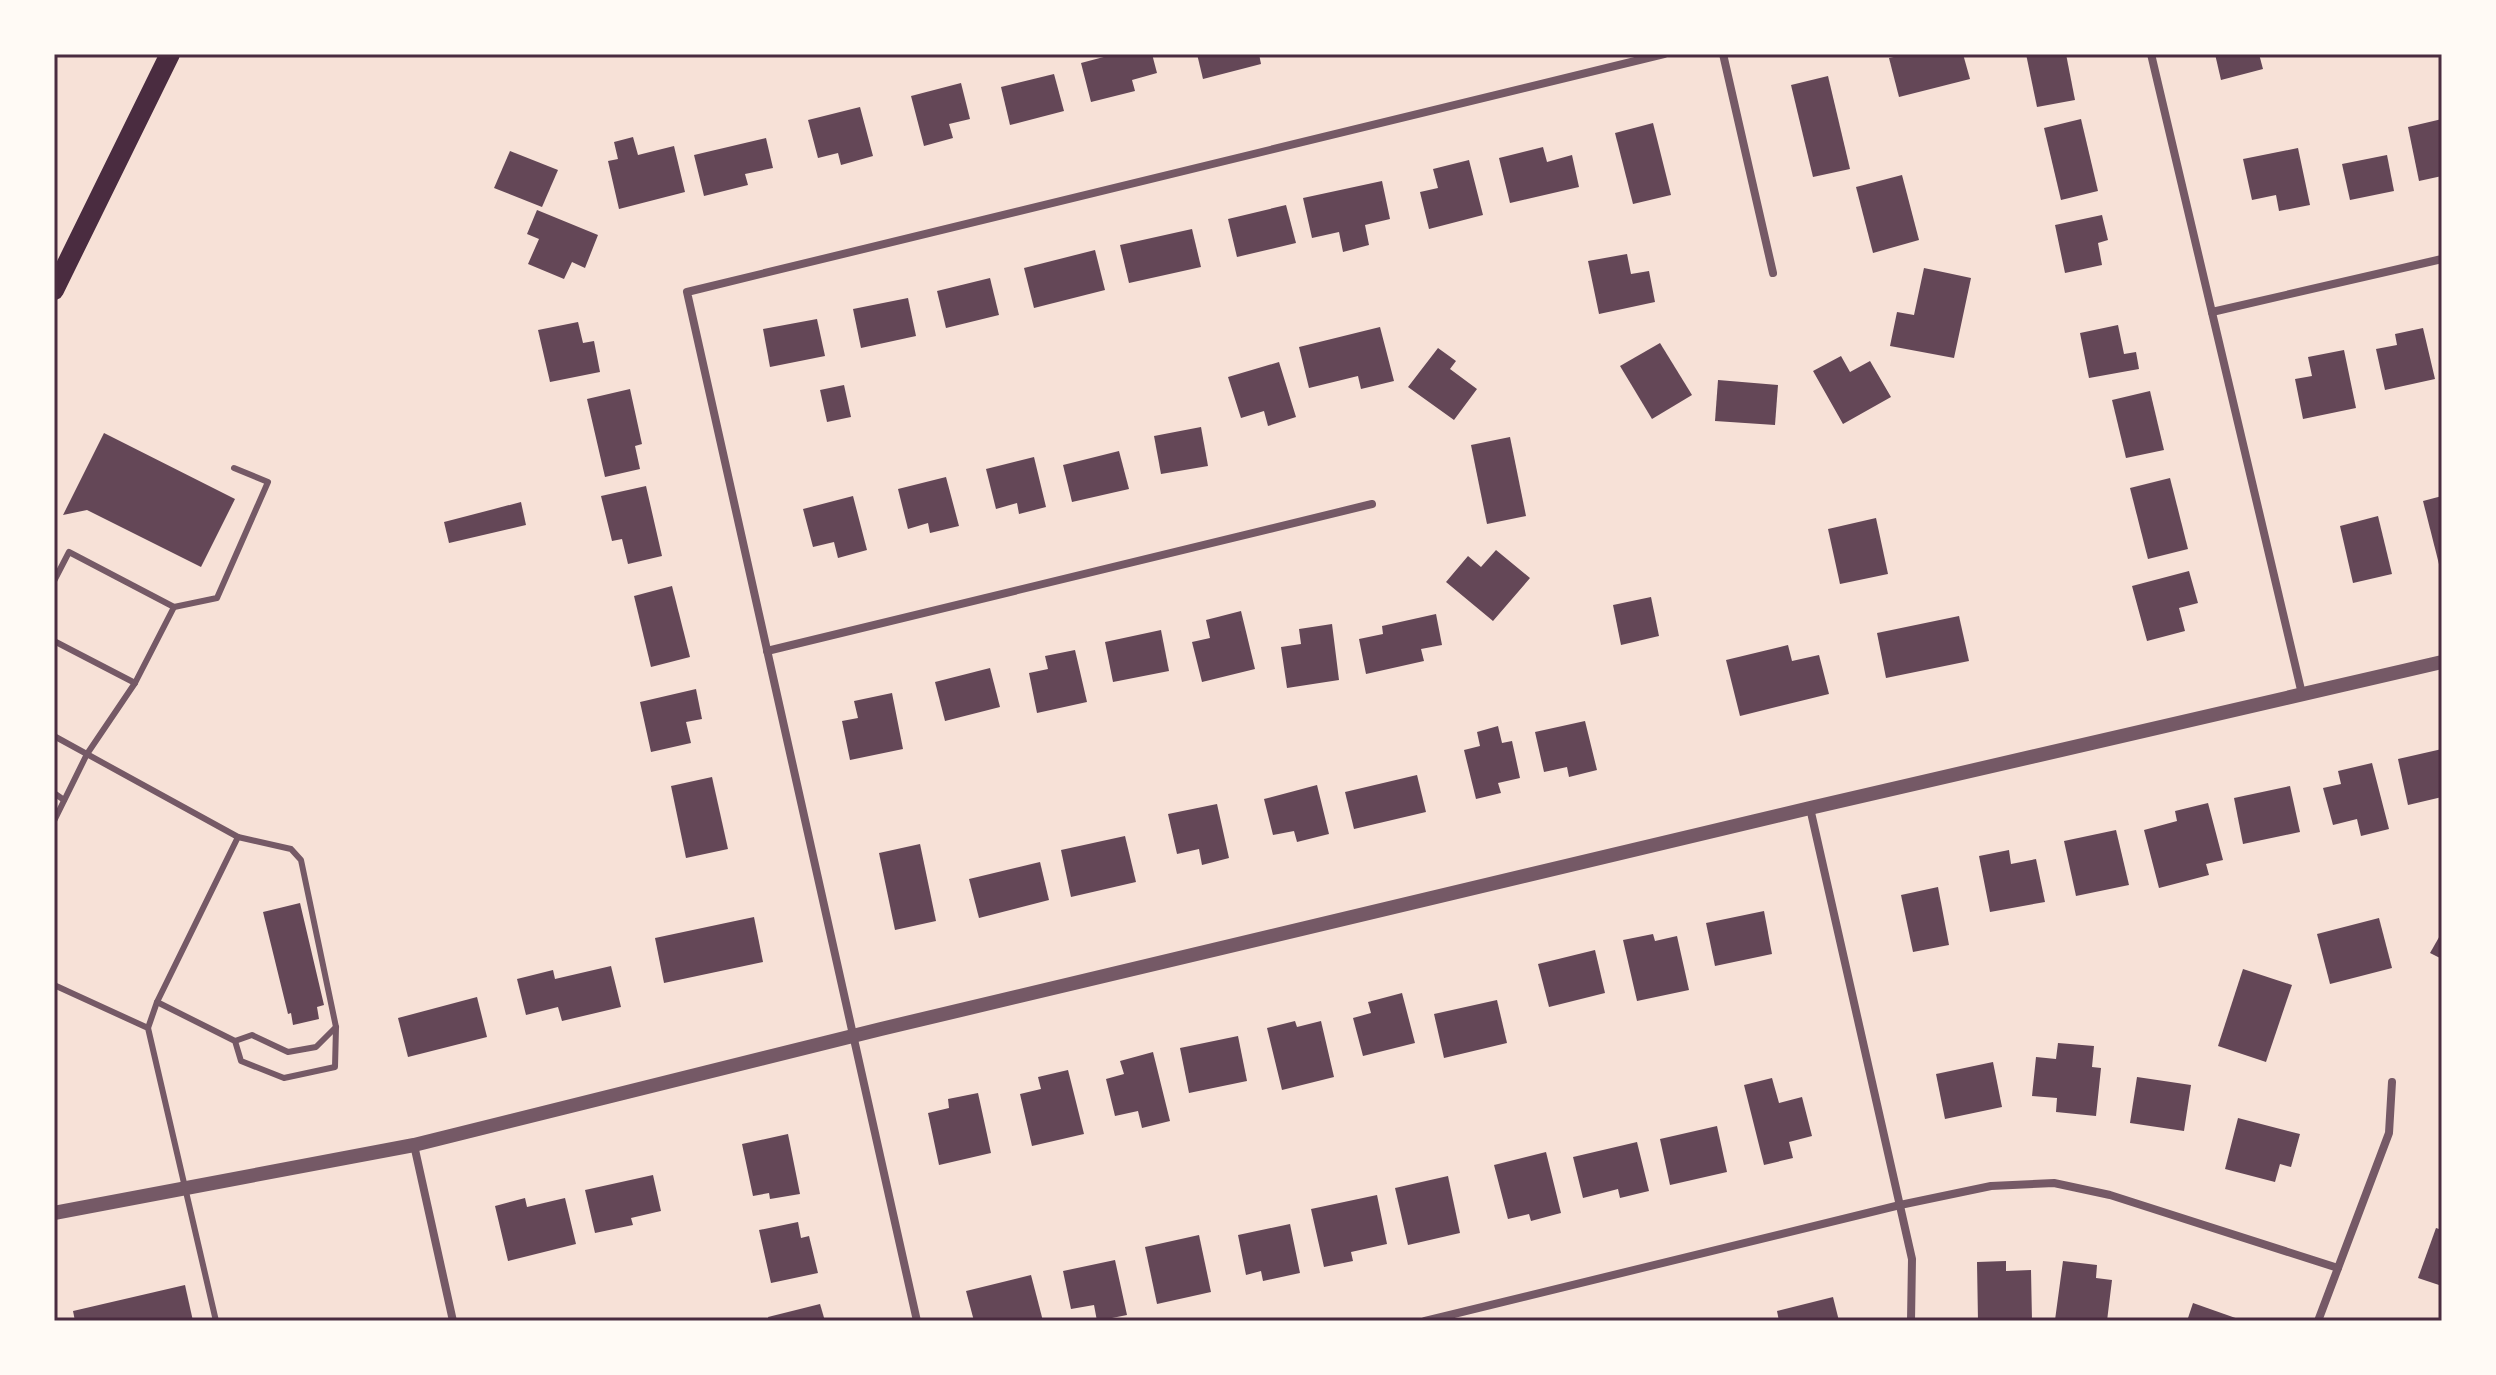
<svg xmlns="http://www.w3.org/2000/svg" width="2496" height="1375" viewBox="0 0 2496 1375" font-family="Quicksand,sans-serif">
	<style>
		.building { fill: #644757 }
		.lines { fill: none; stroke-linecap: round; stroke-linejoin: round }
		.service { stroke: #755966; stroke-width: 6 }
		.minor { stroke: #755966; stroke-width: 8 }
		.tertiary { stroke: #755966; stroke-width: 14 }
		.primary { stroke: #4a2c40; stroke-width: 20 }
		.neatline { fill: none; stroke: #4a2c40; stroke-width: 3 }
	</style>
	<rect width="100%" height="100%" fill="#f7e1d7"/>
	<g class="building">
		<path d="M1115 54H1152L1157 73 1132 80 1135 91 1091 102 1081 63Z"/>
		<path d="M1197 54H1259L1261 64 1203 79Z"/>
		<path d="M1907 54H1963L1970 79 1899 97 1889 58Z"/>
		<path d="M2026 54H2066L2075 100 2037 107Z"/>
		<path d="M2215 54H2259L2263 69 2221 80Z"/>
		<path d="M1054 74 1064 111 1010 125 1001 87Z"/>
		<path d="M1828 76 1850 169 1813 177 1791 85Z"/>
		<path d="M961 83 970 119 949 124 953 138 924 146 911 96Z"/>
		<path d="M860 107 873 156 841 165 838 153 818 158 808 120Z"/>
		<path d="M2081 119 2098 191 2061 200 2044 128Z"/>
		<path d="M2442 119V176L2419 181 2408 127Z"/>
		<path d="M1653 123 1671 195 1633 204 1615 133Z"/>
		<path d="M633 137 638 155 674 146 685 192 619 209 608 161 618 159 614 142Z"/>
		<path d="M766 138 773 168 745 174 748 185 704 196 694 155Z"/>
		<path d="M1543 147 1547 162 1572 155 1579 187 1510 203 1499 158Z"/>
		<path d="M2298 148 2310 205 2279 211 2276 195 2252 200 2243 159Z"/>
		<path d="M510 151 558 170 542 207 494 188Z"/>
		<path d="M2387 155 2394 191 2350 200 2342 164Z"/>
		<path d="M1469 160 1483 215 1429 229 1420 192 1438 188 1433 169Z"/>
		<path d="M1902 175 1919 240 1873 253 1856 187Z"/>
		<path d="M1382 181 1390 219 1365 225 1369 245 1343 252 1339 232 1312 238 1303 198Z"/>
		<path d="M1286 205 1296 243 1237 257 1228 219Z"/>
		<path d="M537 210 598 235 585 268 572 262 564 279 528 264 539 239 527 234Z"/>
		<path d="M2102 215 2108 240 2098 243 2102 265 2065 273 2055 225Z"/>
		<path d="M1192 229 1201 267 1129 283 1120 245Z"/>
		<path d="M1095 250 1105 290 1034 308 1024 268Z"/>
		<path d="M1627 254 1631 274 1649 271 1655 302 1599 314 1588 261Z"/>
		<path d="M1924 268 1971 278 1954 358 1890 346 1897 312 1914 315Z"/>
		<path d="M990 278 999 315 946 328 937 291Z"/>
		<path d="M908 298 916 336 861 348 853 309Z"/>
		<path d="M817 319 825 356 770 367 763 329Z"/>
		<path d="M578 322 583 343 594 341 600 372 550 382 538 330Z"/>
		<path d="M2118 325 2124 354 2136 352 2139 369 2089 378 2080 333Z"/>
		<path d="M1380 327 1394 381 1361 389 1358 376 1309 388 1299 347Z"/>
		<path d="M2423 328 2435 379 2385 390 2376 349 2397 345 2395 334Z"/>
		<path d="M1660 343 1692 395 1652 419 1620 366Z"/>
		<path d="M1438 348 1456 361 1450 369 1477 389 1454 420 1408 387Z"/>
		<path d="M2344 350 2356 408 2303 419 2295 379 2312 376 2308 357Z"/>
		<path d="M1841 356 1850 372 1870 361 1891 397 1843 424 1813 371Z"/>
		<path d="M1279 362 1296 417 1268 426 1264 411 1241 418 1228 377Z"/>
		<path d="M1718 380 1778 385 1775 425 1715 421Z"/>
		<path d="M844 385 851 417 827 422 820 390Z"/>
		<path d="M630 389 642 444 635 446 640 469 605 477 587 399Z"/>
		<path d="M2150 391 2164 450 2126 458 2112 400Z"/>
		<path d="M1201 427 1208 466 1161 474 1154 436Z"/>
		<path d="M104 433 235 499 201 567 87 510 63 515Z"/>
		<path d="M1510 437 1526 516 1487 524 1471 445Z"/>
		<path d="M1119 451 1129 489 1072 502 1063 465Z"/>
		<path d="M1034 457 1046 507 1019 514 1017 503 996 509 986 469Z"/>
		<path d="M946 477 959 526 930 533 928 523 908 529 898 489Z"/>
		<path d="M2170 478 2188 549 2148 559 2130 488Z"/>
		<path d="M646 486 662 556 628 564 622 539 612 541 601 496Z"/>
		<path d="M853 496 867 550 838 558 834 542 813 547 803 509Z"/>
		<path d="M2442 496V572H2441L2423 501Z"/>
		<path d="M521 502 526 525 449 543 444 522Z"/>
		<path d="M2378 516 2392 574 2353 583 2340 526Z"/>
		<path d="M1876 518 1888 574 1840 584 1828 529Z"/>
		<path d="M1496 550 1530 578 1493 621 1446 582 1468 556 1481 567Z"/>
		<path d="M2189 571 2198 603 2179 608 2185 631 2147 641 2132 586Z"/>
		<path d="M672 586 690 657 651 667 634 596Z"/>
		<path d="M1651 597 1659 636 1621 645 1613 605Z"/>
		<path d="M1241 611 1255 669 1202 682 1192 642 1210 638 1206 620Z"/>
		<path d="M1436 614 1442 645 1421 649 1424 661 1366 674 1359 639 1383 634 1382 626Z"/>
		<path d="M1959 616 1969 661 1886 678 1877 633Z"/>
		<path d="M1332 624 1339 680 1287 688 1281 647 1301 644 1299 629Z"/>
		<path d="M1161 630 1169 671 1113 682 1105 642Z"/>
		<path d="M1788 645 1792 661 1819 655 1829 694 1740 716 1726 660Z"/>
		<path d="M1075 650 1087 702 1037 713 1029 673 1048 669 1045 656Z"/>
		<path d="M990 668 1000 707 945 721 935 682Z"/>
		<path d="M696 689 702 719 686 722 691 743 651 752 640 702Z"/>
		<path d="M892 693 903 749 850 760 842 721 858 718 854 701Z"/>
		<path d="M1585 721 1597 770 1569 777 1567 767 1544 772 1535 732Z"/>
		<path d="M1498 726 1502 743 1512 741 1520 778 1498 783 1501 793 1476 799 1464 750 1480 746 1477 732Z"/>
		<path d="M2442 749V797L2408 805 2398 759Z"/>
		<path d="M2372 763 2389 829 2361 836 2357 819 2333 825 2323 788 2341 784 2338 771Z"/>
		<path d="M1417 775 1426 812 1354 829 1345 792Z"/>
		<path d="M712 777 728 849 686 858 671 786Z"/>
		<path d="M1317 785 1329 834 1297 842 1294 831 1273 835 1264 799Z"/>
		<path d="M2290 786 2300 832 2243 844 2234 798Z"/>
		<path d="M2208 803 2223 860 2206 864 2209 875 2159 888 2144 830 2177 821 2175 811Z"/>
		<path d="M1217 804 1229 858 1202 865 1199 849 1177 854 1168 814Z"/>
		<path d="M2116 830 2129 885 2076 896 2064 841Z"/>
		<path d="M1125 836 1136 882 1071 897 1061 850Z"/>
		<path d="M920 844 936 921 895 930 879 853Z"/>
		<path d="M2009 850 2011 864 2036 859 2045 902 1990 912 1979 856Z"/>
		<path d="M1040 862 1049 900 979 918 969 879Z"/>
		<path d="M1938 887 1949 945 1913 952 1901 895Z"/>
		<path d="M300 903 324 1005 317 1007 319 1019 293 1025 291 1013 288 1014 263 912Z"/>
		<path d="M1764 911 1772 954 1715 966 1706 923Z"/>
		<path d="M754 917 763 962 664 983 655 938Z"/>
		<path d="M2379 918 2392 968 2330 984 2317 934Z"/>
		<path d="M2442 932V959L2430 953Z"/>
		<path d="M1653 934 1655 941 1677 936 1689 990 1637 1001 1623 940Z"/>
		<path d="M1595 950 1605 993 1549 1007 1538 964Z"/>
		<path d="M611 966 621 1007 562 1021 558 1007 526 1015 517 979 553 970 555 979Z"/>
		<path d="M2243 969 2292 985 2266 1062 2218 1046Z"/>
		<path d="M1402 993 1415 1043 1363 1056 1353 1018 1371 1013 1368 1002Z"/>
		<path d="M477 997 487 1037 408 1057 398 1018Z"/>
		<path d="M1497 1000 1507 1043 1444 1058 1434 1014Z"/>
		<path d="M1295 1021 1297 1027 1321 1021 1334 1077 1282 1090 1267 1028Z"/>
		<path d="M1238 1036 1247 1081 1189 1093 1180 1048Z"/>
		<path d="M2058 1043 2094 1046 2092 1067 2101 1068 2096 1116 2056 1112 2057 1098 2032 1096 2036 1057 2056 1059Z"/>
		<path d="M1153 1052 1170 1121 1142 1128 1138 1111 1115 1116 1106 1079 1124 1074 1120 1061Z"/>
		<path d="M1993 1062 2002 1107 1945 1119 1936 1074Z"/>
		<path d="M1068 1070 1084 1134 1032 1146 1020 1094 1041 1089 1038 1077Z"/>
		<path d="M2137 1077 2191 1085 2184 1131 2130 1123Z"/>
		<path d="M1772 1078 1779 1103 1802 1097 1812 1136 1789 1142 1793 1158 1764 1165 1744 1085Z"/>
		<path d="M978 1093 991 1153 939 1165 928 1113 949 1108 948 1099Z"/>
		<path d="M2238 1118 2300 1134 2291 1167 2280 1164 2275 1182 2225 1169Z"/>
		<path d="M1717 1126 1727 1172 1670 1185 1660 1139Z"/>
		<path d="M788 1134 800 1194 770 1199 769 1193 753 1196 742 1144Z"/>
		<path d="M1637 1142 1649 1191 1620 1198 1618 1189 1583 1198 1573 1157Z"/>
		<path d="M1546 1152 1561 1213 1531 1221 1529 1214 1508 1219 1494 1165Z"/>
		<path d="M653 1175 661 1211 631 1218 633 1225 595 1233 585 1190Z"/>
		<path d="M1448 1176 1460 1233 1408 1245 1395 1188Z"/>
		<path d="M1377 1195 1387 1244 1351 1252 1353 1261 1324 1267 1311 1209Z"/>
		<path d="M525 1198 527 1207 565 1198 576 1244 508 1261 495 1206Z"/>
		<path d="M798 1222 801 1238 809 1236 818 1273 771 1283 759 1230Z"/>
		<path d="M1290 1224 1300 1273 1263 1281 1261 1271 1246 1275 1238 1235Z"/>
		<path d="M2436 1228 2442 1230V1286L2418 1278Z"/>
		<path d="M1199 1235 1211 1292 1157 1304 1145 1247Z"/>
		<path d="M1115 1260 1127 1315 1097 1321 1094 1305 1071 1309 1063 1271Z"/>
		<path d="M2006 1261V1271L2031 1270 2032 1321H1978L1977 1262Z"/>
		<path d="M2063 1261 2097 1265 2096 1278 2112 1280 2107 1321 2055 1320Z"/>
		<path d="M1031 1275 1043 1321H974L966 1291Z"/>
		<path d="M185 1285 193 1321H75L73 1311Z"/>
		<path d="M1833 1297 1839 1321H1779L1777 1311Z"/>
		<path d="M2193 1303 2244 1321H2187Z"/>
		<path d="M820 1304 825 1321H769L768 1317Z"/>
	</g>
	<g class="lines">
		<g class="service">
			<path d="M54 581 69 552 174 607 135 683 87 754 54 821"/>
			<path d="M174 607 217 598 268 482 234 468"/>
			<path d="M54 641 135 683"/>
			<path d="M54 736 238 837 157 1002 148 1028"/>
			<path d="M54 793 64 800"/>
			<path d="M54 985 148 1028 216 1321"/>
			<path d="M157 1002 235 1041 241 1061 284 1078 335 1067 336 1027 301 860 291 849 238 837"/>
			<path d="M235 1041 252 1035 288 1052 316 1047 336 1027"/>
		</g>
		<g class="minor">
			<path d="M1723 54 1773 273"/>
			<path d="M2151 54 2302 694"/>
			<path d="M2212 312 2442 259"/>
			<path d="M767 651 1372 504"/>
			<path d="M1810 808 1912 1259 1911 1321"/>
			<path d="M414 1145 453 1321"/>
			<path d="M917 1321 687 292 1664 54"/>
			<path d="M1425 1321 1900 1205 1991 1186 2054 1183 2110 1195 2338 1268"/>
			<path d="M2318 1321 2389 1133 2392 1082"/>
		</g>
		<path class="tertiary" d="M54 1213 414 1145 881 1029 1810 808 2442 662"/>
		<path class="primary" d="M54 290 170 54"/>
	</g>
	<rect width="2496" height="1375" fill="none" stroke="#fffaf5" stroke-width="112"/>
	<rect x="56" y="56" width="2384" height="1263" class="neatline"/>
</svg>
